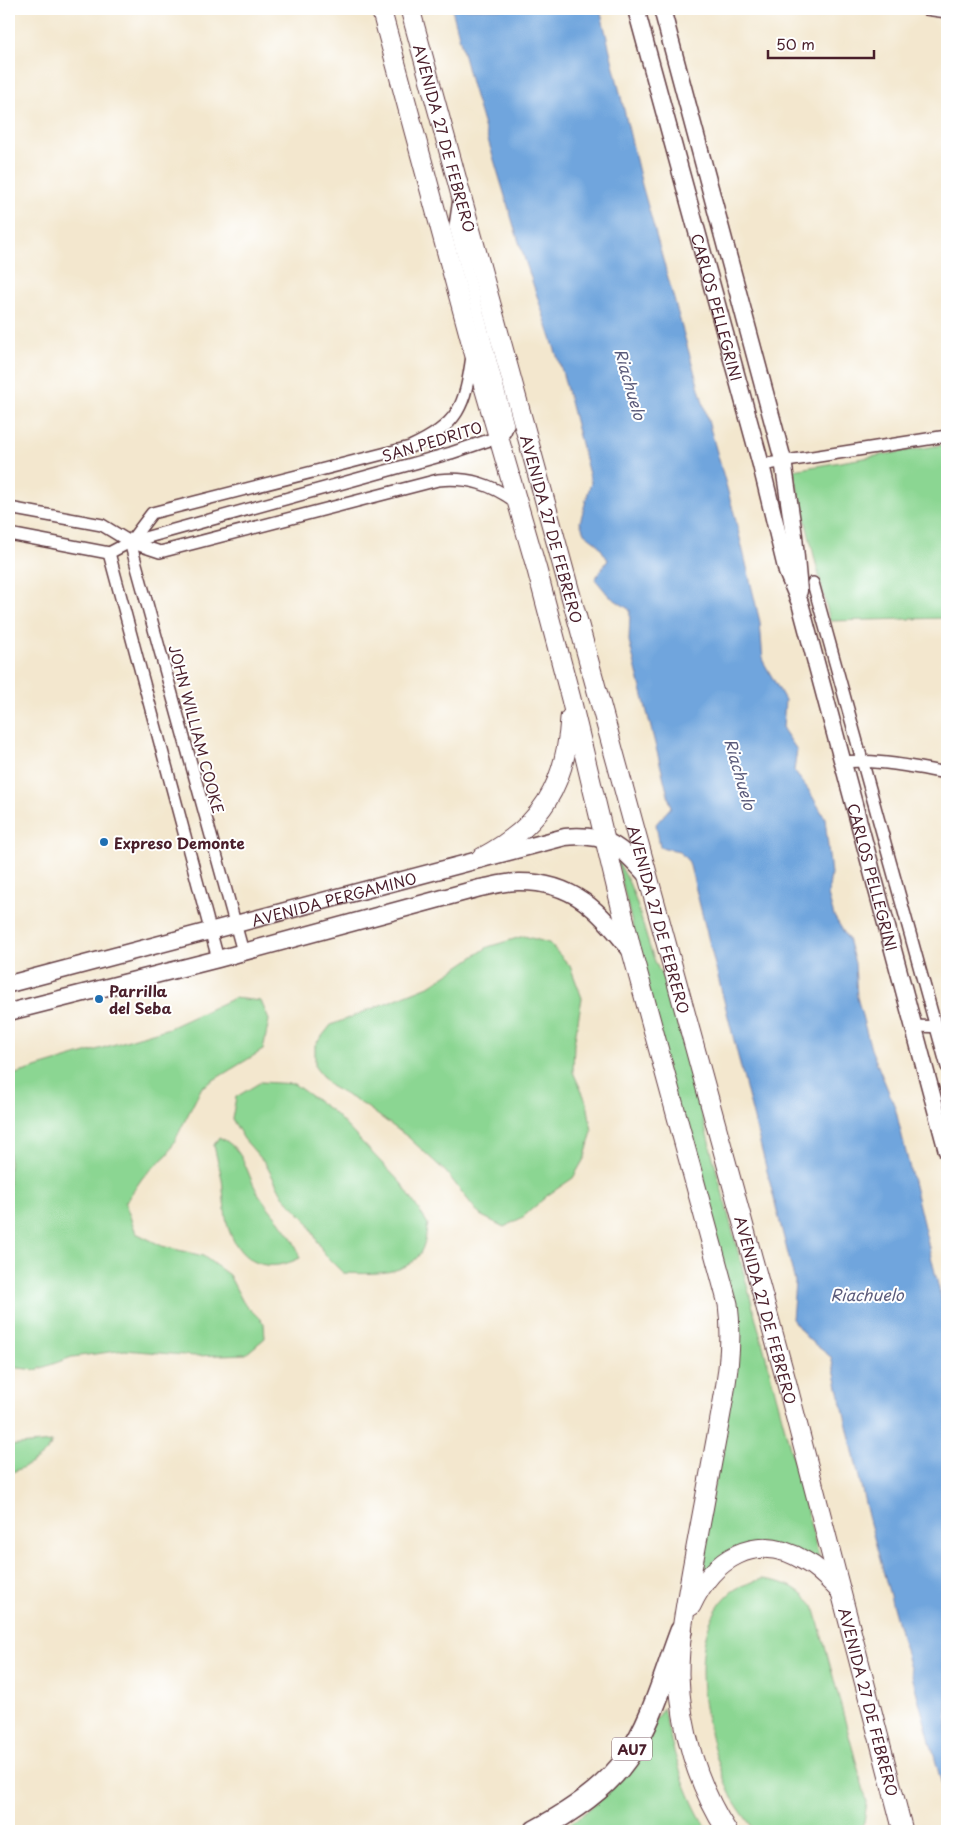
<svg xmlns="http://www.w3.org/2000/svg" width="956" height="1840" viewBox="0 0 956 1840" font-family="'Playpen Sans',sans-serif">
	<style>
		.green { fill: #8bd692; stroke: #6a7a5e }
		.water { fill: #70a5dd; stroke: #5d6284 }
		.lines { fill: none; stroke-linecap: round; stroke-linejoin: round }
		.minor-casing { stroke: #633d43; stroke-width: 14 }
		.secondary-casing { stroke: #633d43; stroke-width: 19 }
		.primary-casing { stroke: #633d43; stroke-width: 21 }
		.motorway-casing { stroke: #633d43; stroke-width: 24 }
		.minor { stroke: #fff; stroke-width: 11 }
		.secondary { stroke: #fff; stroke-width: 16 }
		.primary { stroke: #fff; stroke-width: 19 }
		.motorway { stroke: #fff; stroke-width: 21 }
		.poi-dot { fill: #1f6fb2; stroke: #fff; stroke-width: 2 }
		.labels { text-anchor: middle; dominant-baseline: central; stroke-width: 4; stroke-linejoin: round; paint-order: stroke }
		.shield { fill: #fff; stroke: #80626b; stroke-width: 1 }
		.shield-label { font-size: 14px; font-weight: bold; fill: #4a1f2b }
		.street-label { font-size: 15px; fill: #4a1f2b; stroke: #fff }
		.poi-label { font-size: 15px; font-weight: bold; fill: #4a1f2b; stroke: #fff; text-anchor: start }
		.water-label { font-size: 16px; font-style: italic; fill: #5b5b7b; stroke: #fff }
	</style>
	<rect width="100%" height="100%" fill="#fff"/>
	<filter id="ink" filterUnits="userSpaceOnUse"><feTurbulence type="fractalNoise" baseFrequency=".02" numOctaves="2"/><feDisplacementMap in="SourceGraphic" scale="10" xChannelSelector="R" yChannelSelector="G"/><feConvolveMatrix kernelMatrix="1 2 1 2 8 2 1 2 1" color-interpolation-filters="sRGB"/></filter>
	<filter id="wash" filterUnits="userSpaceOnUse"><feTurbulence type="fractalNoise" baseFrequency=".0096" numOctaves="4" result="noise"/><feDisplacementMap in="SourceGraphic" scale="20" xChannelSelector="R" yChannelSelector="G"/><feGaussianBlur stdDeviation="1.12" result="paint"/><feColorMatrix in="noise" values="0 0 0 0 0 0 0 0 0 0 0 0 0 0 0 0 0 1.4 0 .05"/><feComposite in="paint" operator="in"/></filter>
	<g filter="url(#wash)">
		<rect width="100%" height="100%" fill="#f3e7ce"/>
		<g class="green">
			<path d="M947 444V618L830 621 793 470Z"/>
			<path d="M617 861C643 898 642 947 667 984L822 1568 761 1543 695 1586 737 1364Z"/>
			<path d="M524 936 549 943 570 966 582 998 574 1044 573 1072 587 1103 592 1131 585 1157 573 1178 548 1195 523 1217 504 1227 480 1215 446 1172 408 1137 364 1105 330 1086 315 1067V1045L331 1025 431 985 488 947Z"/>
			<path d="M234 998 261 1001 269 1020 263 1050 202 1087 168 1154 143 1177 125 1203 136 1233 162 1246 203 1256 229 1275 243 1302 264 1323 265 1338 246 1354 195 1356 125 1350 72 1357 36 1370 9 1367V1076L169 1028Z"/>
			<path d="M261 1082 294 1084 333 1112 401 1183 428 1224C426 1231 426 1240 423 1247 413 1277 368 1274 343 1273L324 1254 307 1221 283 1196 265 1163 244 1139 232 1119 236 1097Z"/>
			<path d="M219 1137C247 1150 245 1174 260 1196 274 1217 294 1233 300 1258 268 1274 241 1264 229 1230 224 1215 224 1195 222 1179 220 1168 216 1157 214 1145Z"/>
			<path d="M52 1442C46 1459 25 1466 9 1474V1446Z"/>
			<path d="M762 1579C787 1582 797 1587 814 1606L867 1802 864 1822 859 1831H755C746 1818 734 1804 728 1789 707 1738 682 1640 728 1595 737 1586 750 1583 762 1579Z"/>
			<path d="M663 1708C673 1751 684 1793 708 1831H554L576 1820 607 1794Z"/>
		</g>
		<path class="water" d="M452 9H600L642 185 734 513 760 622 763 661 785 700 783 729 797 750 794 771 808 789 825 818 831 874 828 895 834 916 848 939 855 963 857 997 871 1049 895 1107 947 1322V1803L868 1516 831 1357 808 1339 792 1319 795 1282 689 862 679 851 660 847 656 824 671 807 629 641 630 610 609 596 595 579 608 560 597 543 584 533 580 522 591 482 562 371 516 233 471 83Z"/>
	</g>
	<g filter="url(#ink)">
		<g class="lines">
			<defs>
				<g id="minor">
					<path d="M926 9 947 12"/>
					<path d="M761 465 947 436"/>
					<path d="M9 508 102 525 130 542 160 552 438 480C469 477 491 484 516 502"/>
					<path d="M9 534 109 553 130 542 451 453 498 437 505 432 508 425 455 226 459 199"/>
					<path d="M130 542 152 513 410 447C459 425 465 406 472 356"/>
					<path d="M130 542 243 952"/>
					<path d="M109 553 218 959"/>
					<path d="M813 583 947 1067"/>
					<path d="M842 762C878 759 912 767 947 773"/>
					<path d="M913 1026 947 1027"/>
				</g>
				<g id="secondary">
					<path id="s1" d="M636 9 761 465 787 572 800 603 947 1151"/>
					<path d="M662 9 783 460 794 536 799 591"/>
					<path id="s2" d="M9 984 565 837C607 833 620 846 647 876"/>
					<path d="M9 1012 218 959 480 888C492 886 505 882 518 882 573 881 600 911 631 951"/>
				</g>
				<g id="primary">
					<path d="M381 9 473 349 537 570 571 699 632 952 728 1304C734 1350 725 1391 717 1435 709 1480 700 1524 692 1569 686 1604 679 1638 679 1674 680 1728 698 1786 727 1831"/>
					<path id="s3" d="M410 9 787 1384 903 1831"/>
					<path d="M481 858C541 826 566 786 570 718"/>
					<path d="M691 1606C713 1558 756 1531 805 1561 819 1568 829 1580 840 1591"/>
				</g>
				<path id="motorway" d="M535 1831C569 1813 605 1790 627 1758 653 1720 665 1673 681 1631"/>
			</defs>
			<use href="#minor" class="minor-casing"/>
			<use href="#secondary" class="secondary-casing"/>
			<use href="#primary" class="primary-casing"/>
			<use href="#motorway" class="motorway-casing"/>
			<use href="#minor" class="minor"/>
			<use href="#secondary" class="secondary"/>
			<use href="#primary" class="primary"/>
			<use href="#motorway" class="motorway"/>
		</g>
	</g>
	<g class="poi-dot">
		<circle cx="104" cy="842" r="5"/>
		<circle cx="99" cy="999" r="5"/>
	</g>
	<g class="labels">
		<rect class="shield" x="612" y="1737.5" width="40" height="23" rx="4"/>
		<g class="shield-label">
			<text x="632" y="1749">AU7</text>
		</g>
		<g class="street-label">
			<text stroke="none"><textPath href="#s3" startOffset="134">AVENIDA 27 DE FEBRERO</textPath></text>
			<text stroke="none"><textPath href="#s1" startOffset="309">CARLOS PELLEGRINI</textPath></text>
			<text transform="translate(432 441) rotate(-17)">SAN PEDRITO</text>
			<text stroke="none"><textPath href="#s3" startOffset="539">AVENIDA 27 DE FEBRERO</textPath></text>
			<text transform="translate(197 729) rotate(75)">JOHN WILLIAM COOKE</text>
			<text stroke="none"><textPath href="#s1" startOffset="900">CARLOS PELLEGRINI</textPath></text>
			<text stroke="none"><textPath href="#s2" startOffset="336">AVENIDA PERGAMINO</textPath></text>
			<text stroke="none"><textPath href="#s3" startOffset="944">AVENIDA 27 DE FEBRERO</textPath></text>
			<text stroke="none"><textPath href="#s3" startOffset="1349">AVENIDA 27 DE FEBRERO</textPath></text>
			<text stroke="none"><textPath href="#s3" startOffset="1754">AVENIDA 27 DE FEBRERO</textPath></text>
		</g>
		<g class="poi-label">
			<text x="114" y="842">Expreso Demonte</text>
			<text x="109" y="990">Parrilla<tspan x="109" dy="17">del Seba</tspan></text>
		</g>
		<g class="water-label">
			<text transform="translate(631 384) rotate(74)">Riachuelo</text>
			<text transform="translate(741 774) rotate(74)">Riachuelo</text>
			<text x="867" y="1294">Riachuelo</text>
		</g>
	</g>
	<rect width="956" height="1840" fill="none" stroke="#fff" stroke-width="30"/>
	<path d="M768 50v8h106v-8" fill="none" stroke="#4a1f2b" stroke-width="2.5"/>
	<text x="776" y="50" font-size="15" fill="#4a1f2b" stroke="#ffffff" stroke-width="4" paint-order="stroke">50 m</text>
</svg>
